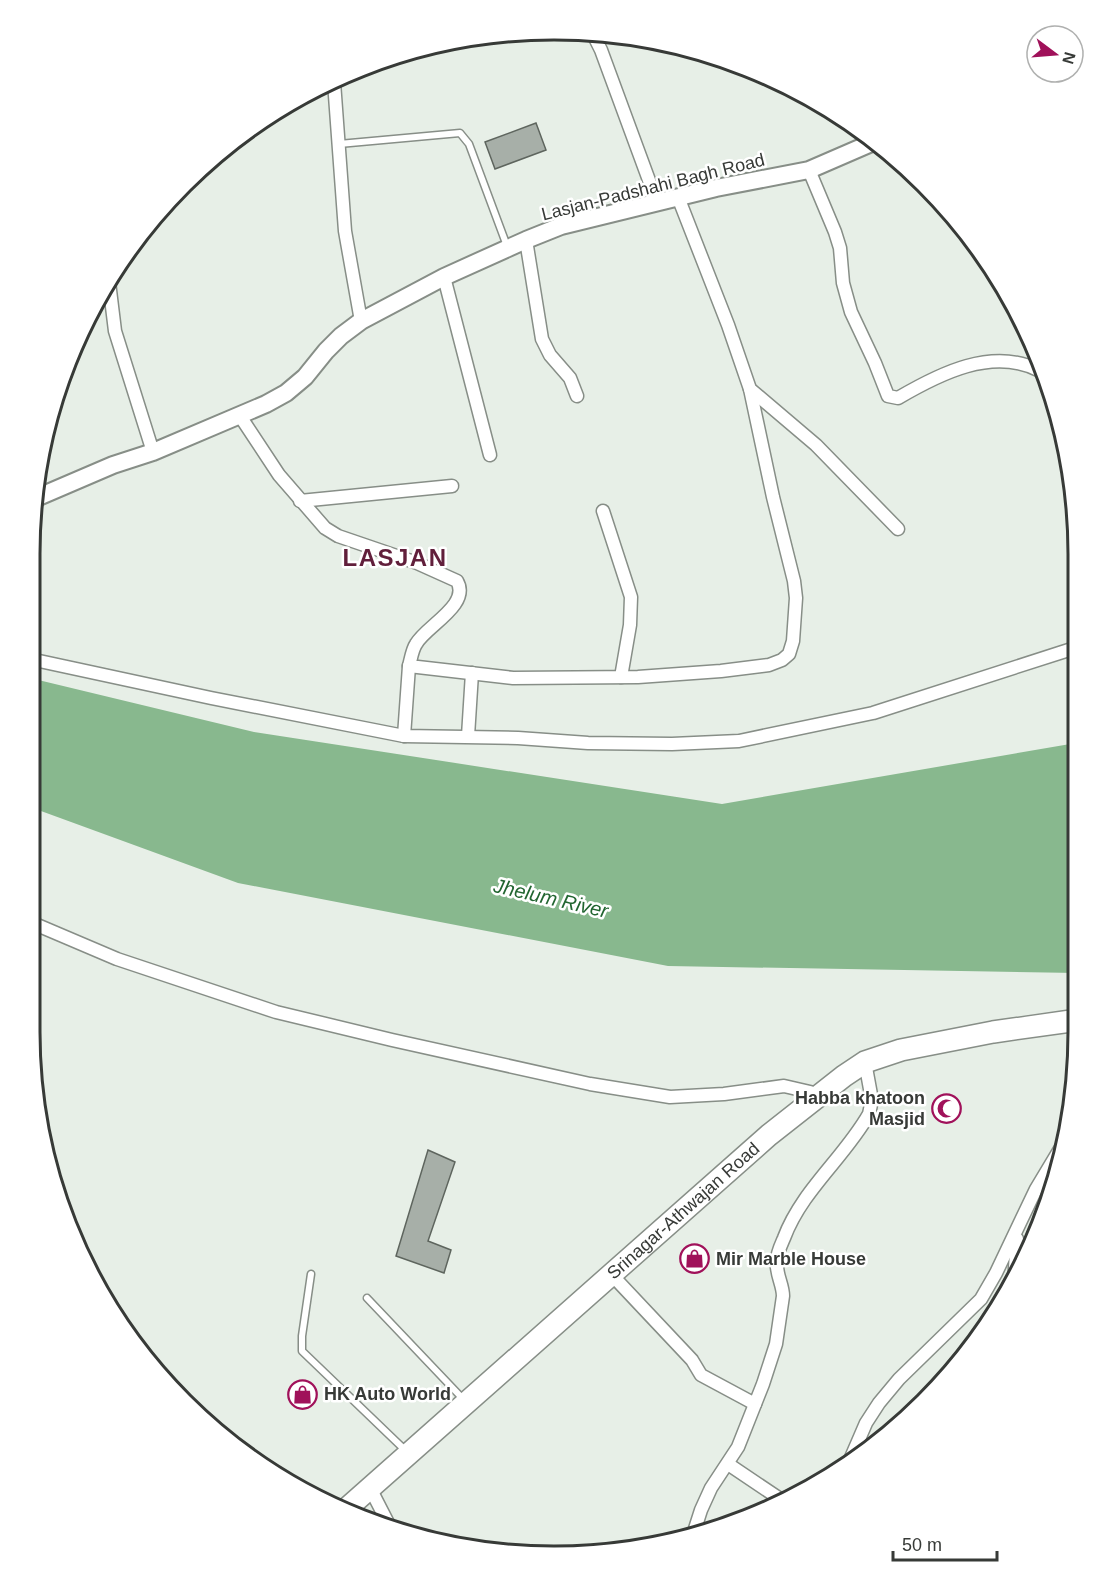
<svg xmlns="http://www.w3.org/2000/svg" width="1109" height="1587" viewBox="0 0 1109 1587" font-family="Arial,sans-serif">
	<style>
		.water { fill: #88b88e }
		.building { fill: #a7afa8; stroke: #5e655e; stroke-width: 1.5 }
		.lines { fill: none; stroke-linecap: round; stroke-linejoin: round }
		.lane-casing { stroke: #878e87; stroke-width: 9 }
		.street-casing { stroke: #878e87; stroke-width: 15 }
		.secondary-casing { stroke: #878e87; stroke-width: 20 }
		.highway-casing { stroke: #878e87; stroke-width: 24 }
		.lane { stroke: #fff; stroke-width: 6 }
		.street { stroke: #fff; stroke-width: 12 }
		.secondary { stroke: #fff; stroke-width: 16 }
		.highway { stroke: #fff; stroke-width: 21 }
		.labels { text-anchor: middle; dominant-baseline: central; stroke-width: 5; stroke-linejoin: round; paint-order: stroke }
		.street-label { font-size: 18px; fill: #373a37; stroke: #fff }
		.poi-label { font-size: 18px; font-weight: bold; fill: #373a37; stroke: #fff; text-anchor: start }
		.water-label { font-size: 20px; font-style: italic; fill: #216530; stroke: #fff }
		.district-label { font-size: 24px; font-weight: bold; letter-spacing: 1.5px; fill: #611f3b; stroke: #fff }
		.rim { fill: none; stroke: #373a37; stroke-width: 3 }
	</style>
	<rect width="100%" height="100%" fill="#e7efe7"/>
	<path class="water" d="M30 678 254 732 722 804 1076 743 1077 973 668 966 238 883 30 807Z"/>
	<g class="building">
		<path d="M536 123 546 150 495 169 485 142Z"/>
		<path d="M428 1150 455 1162 428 1241 451 1250 444 1273 396 1256Z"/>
	</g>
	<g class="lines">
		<defs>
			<g id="lane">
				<path d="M339 144 460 133 469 144 507 246"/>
				<path d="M311 1274 302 1336V1351L406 1451"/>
				<path d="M367 1298 464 1400"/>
			</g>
			<g id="street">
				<path d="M592 32 601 50 657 202"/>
				<path d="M334 82 345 231 361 321"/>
				<path d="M809 170 835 232 840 248 843 283 851 312 875 363 888 396 898 398C939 374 993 346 1040 371"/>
				<path d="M678 197 728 325 750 389 816 445 898 529"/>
				<path d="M526 240 542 339 550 355 570 378 577 396"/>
				<path d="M444 277 490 455"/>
				<path d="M109 282 115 331 153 452"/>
				<path d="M240 416 279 475 325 528 338 536 417 563 457 581C471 605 426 626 416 644 412 650 411 659 409 666L513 678 638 677 721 671 769 665 782 660 789 654 793 641 796 598 794 581 773 497 750 389"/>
				<path d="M300 501 452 486"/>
				<path d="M603 511 631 597 630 625 621 677"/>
				<path d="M30 659 211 698 404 736 518 738 588 743 672 744 739 741 873 713 1075 648"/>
				<path d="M404 736 409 666"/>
				<path d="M468 736 472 673"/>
				<path d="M30 922 117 959 276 1012 392 1040 590 1084 670 1097 724 1094 784 1086 810 1092 817 1096"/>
				<path d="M611 1274 692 1360 701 1375 755 1404"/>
				<path d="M1014 1282 1017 1239"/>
				<path d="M850 1460 866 1423 879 1403 899 1379 981 1299 996 1273 1036 1189 1066 1139"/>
				<path d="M728 1464 786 1503"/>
				<path d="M370 1488 390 1527"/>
				<path d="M693 1535 701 1510 711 1488 738 1447 763 1384 776 1344 783 1296C783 1284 775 1273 777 1260 777 1253 781 1245 784 1238 802 1190 844 1158 869 1114L872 1100 865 1062"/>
			</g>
			<path id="secondary" d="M36 498 113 465 153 452 266 404 286 393 305 377 326 351 341 336 361 321 444 277 526 240 561 226 716 188 809 170 876 141"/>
			<g id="highway">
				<path id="s1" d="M344 1511 769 1135 844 1076 865 1062 901 1050 993 1032 1078 1020"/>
			</g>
		</defs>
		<use href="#lane" class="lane-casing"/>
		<use href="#street" class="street-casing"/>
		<use href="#secondary" class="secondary-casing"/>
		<use href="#highway" class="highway-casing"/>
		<use href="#lane" class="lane"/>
		<use href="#street" class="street"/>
		<use href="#secondary" class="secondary"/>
		<use href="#highway" class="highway"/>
	</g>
	<defs>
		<symbol id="mosque-ring" viewBox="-11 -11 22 22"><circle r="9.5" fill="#fff" stroke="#a0115a" stroke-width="1.5"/><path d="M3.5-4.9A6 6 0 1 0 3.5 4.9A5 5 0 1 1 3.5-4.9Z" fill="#a0115a"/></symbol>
		<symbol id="shop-ring" viewBox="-11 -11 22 22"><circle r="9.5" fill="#fff" stroke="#a0115a" stroke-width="1.5"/><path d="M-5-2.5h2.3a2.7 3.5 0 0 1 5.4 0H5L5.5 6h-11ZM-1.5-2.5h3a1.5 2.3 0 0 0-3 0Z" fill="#a0115a"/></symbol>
	</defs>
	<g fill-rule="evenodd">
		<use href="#mosque-ring" x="930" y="1092" width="33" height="33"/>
		<use href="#shop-ring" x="678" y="1242" width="33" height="33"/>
		<use href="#shop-ring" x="286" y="1378" width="33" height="33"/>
	</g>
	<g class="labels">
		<g class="street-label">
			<text transform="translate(653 187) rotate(-14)">Lasjan-Padshahi Bagh Road</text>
			<text stroke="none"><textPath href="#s1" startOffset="453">Srinagar-Athwajan Road</textPath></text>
		</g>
		<g class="poi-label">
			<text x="925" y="1098" text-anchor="end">Habba khatoon<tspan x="925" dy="21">Masjid</tspan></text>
			<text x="716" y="1259">Mir Marble House</text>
			<text x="324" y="1394">HK Auto World</text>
		</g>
		<g class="water-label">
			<text transform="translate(551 898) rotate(13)">Jhelum River</text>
		</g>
		<g class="district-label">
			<text x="395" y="557">LASJAN</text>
		</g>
	</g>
	<path d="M0 0H1109V1587H0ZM554 40H554A514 514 0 0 1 1068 554V1032A514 514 0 0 1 554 1546H554A514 514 0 0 1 40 1032V554A514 514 0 0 1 554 40Z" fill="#fff" fill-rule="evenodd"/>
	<path class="rim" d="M554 40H554A514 514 0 0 1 1068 554V1032A514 514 0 0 1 554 1546H554A514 514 0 0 1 40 1032V554A514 514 0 0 1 554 40Z"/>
	<g transform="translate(1055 54) rotate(106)"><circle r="28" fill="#ffffff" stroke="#afb0af" stroke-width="1.5"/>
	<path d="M0-4.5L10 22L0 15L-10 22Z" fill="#a0115a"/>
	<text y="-9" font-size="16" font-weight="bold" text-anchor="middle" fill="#373a37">N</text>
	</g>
	<path d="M893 1551v9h104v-9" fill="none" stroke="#373a37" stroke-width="3"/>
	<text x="902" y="1551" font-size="18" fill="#373a37" stroke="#ffffff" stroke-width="4.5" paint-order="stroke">50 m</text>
</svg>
